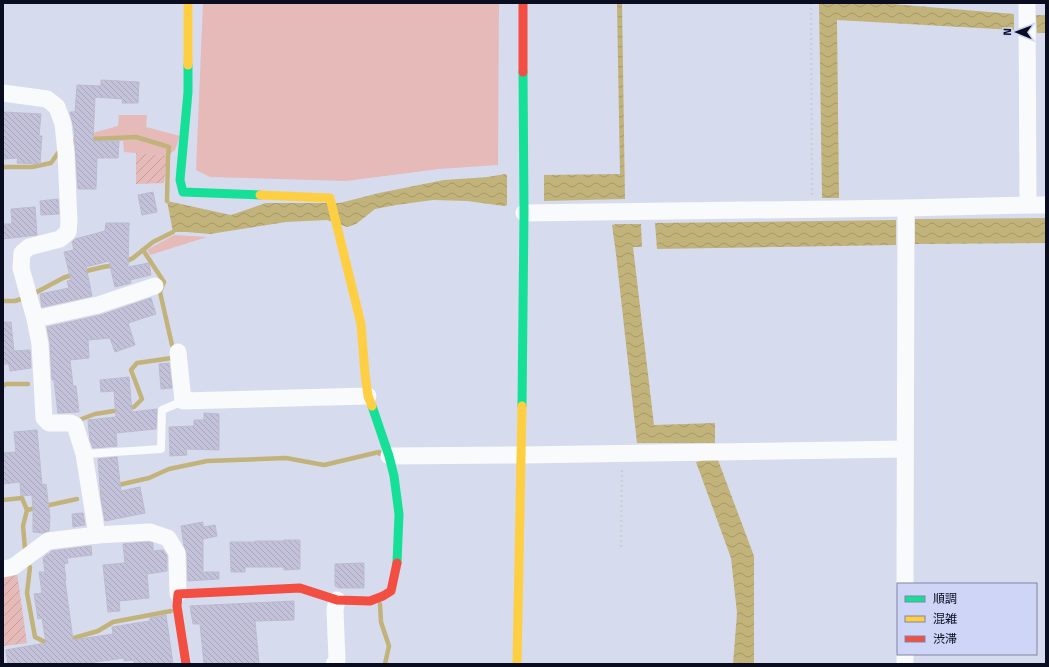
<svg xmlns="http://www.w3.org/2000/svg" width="1049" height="667" viewBox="0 0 1049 667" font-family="'Titillium Web','Noto Sans JP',sans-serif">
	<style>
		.grass { fill: #e5bab8 }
		.garden { fill: url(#garden-furrows) }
		.water { fill: url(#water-waves) }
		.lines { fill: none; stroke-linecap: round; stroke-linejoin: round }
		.stream { stroke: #c2b37a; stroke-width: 4.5 }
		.building { fill: url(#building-back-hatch); stroke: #bbbbcd }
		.path { stroke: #cecfd5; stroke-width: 2.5; stroke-dasharray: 2 3; stroke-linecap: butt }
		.lane { stroke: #f9fafc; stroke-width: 8 }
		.street { stroke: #f9fafc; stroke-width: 17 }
		.fast { stroke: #16e098; stroke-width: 9 }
		.slow { stroke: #ffcf43; stroke-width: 9 }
		.jam { stroke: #f24e42; stroke-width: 9 }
	</style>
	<defs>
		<pattern id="garden-furrows" width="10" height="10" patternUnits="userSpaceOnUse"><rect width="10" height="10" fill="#e5bab8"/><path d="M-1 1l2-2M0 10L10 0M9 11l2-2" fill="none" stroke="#c39f9e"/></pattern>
		<pattern id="water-waves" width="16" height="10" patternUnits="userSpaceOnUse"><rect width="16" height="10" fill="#c2b37a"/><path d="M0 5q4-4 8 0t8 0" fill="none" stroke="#a59969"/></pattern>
		<pattern id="building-back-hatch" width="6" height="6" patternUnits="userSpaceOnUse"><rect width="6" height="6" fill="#c4c2da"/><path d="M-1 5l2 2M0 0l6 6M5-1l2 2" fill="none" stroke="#a7a6bb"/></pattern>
	</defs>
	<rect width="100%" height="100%" fill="#d7dbee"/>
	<g class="grass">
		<path d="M203 3H499L498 165 439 169 346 181 210 177 196 170Z"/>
		<path d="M119 115H147L146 127 180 136 175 150 167 156 124 152 123 141 95 140 72 145 71 139 118 126Z"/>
		<path d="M174 235 207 237 150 255 147 250Z"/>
	</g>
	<g class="garden">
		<path d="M136 153 167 156 164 183 136 184Z"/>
		<path d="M17 573 27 643 4 646 3 574Z"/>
	</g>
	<g class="water">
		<path d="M617 3H622L625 199 544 201V175L620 174Z"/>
		<path d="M819 3H880L1014 14V30L837 20 839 198H822Z"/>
		<path d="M1036 15H1046V33H1037Z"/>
		<path d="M505 174 507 175V205L504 206 467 201 433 200 396 205 375 209 356 224 347 227 327 220 286 222 210 234 187 232H173L167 201 231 215 266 203H340L379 193 444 180 488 177Z"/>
		<path d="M1046 218V243L915 244V219Z"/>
		<path d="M896 220V245L657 249 655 223Z"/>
		<path d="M616 224H641L642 247H633L654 425 715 423V443H637L616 254 612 225Z"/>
		<path d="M705 460H718L754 556V664H733L737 613 731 558 696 462Z"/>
	</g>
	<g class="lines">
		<g class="stream">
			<path d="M87 140 93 139 136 137 169 147 168 156 167 201"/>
			<path d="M3 167H32L51 163 58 153"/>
			<path d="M143 250 164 282 160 292 172 345"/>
			<path d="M123 263 133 258 153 242 173 232"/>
			<path d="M82 272 103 267 116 265"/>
			<path d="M35 293 63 278 75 274"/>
			<path d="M3 301H15L24 298"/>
			<path d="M3 386 6 384H28"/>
			<path d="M127 408 134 407 142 399 131 370 137 363 172 358"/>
			<path d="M79 420 95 414 120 410"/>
			<path d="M114 486 149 478 169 469 207 461 286 458 324 465 379 452 380 454"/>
			<path d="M3 500 22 498 27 510 23 526 25 549"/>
			<path d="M27 510 77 499"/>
			<path d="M30 567 27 593 35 637 49 644H50"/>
			<path d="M380 604 381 622 389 646 385 664"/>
			<path d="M67 640 98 631 113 622 171 611"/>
		</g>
	</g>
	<g class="building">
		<path d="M101 80 139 82 138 103H122L123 99 95 97 93 141H119L118 158H97L96 189H78L74 129 70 112H75L77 85 101 86Z"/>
		<path d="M3 112 41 114 39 136H42L40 164 17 163 18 158 3 159Z"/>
		<path d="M153 192 157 212 142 215 138 195Z"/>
		<path d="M58 199 59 214 41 215 40 201Z"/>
		<path d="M35 207 37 235 3 239V224H12L11 209Z"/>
		<path d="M106 223H129L128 267 149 263 151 275 130 280 131 283 115 287 109 261 86 267 92 296 42 307 40 294 69 288 67 281 71 280 64 252 74 250 72 242 75 239 105 231Z"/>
		<path d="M151 298 156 314 128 323 135 345 115 352 110 338 88 340 89 358 70 360 73 386H76L79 412 58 413 54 380H52L50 343 47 327 101 315Z"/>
		<path d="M3 322H11L14 351 30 350 31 368 10 371 9 364H3Z"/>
		<path d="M169 363 172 388 161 389 159 364Z"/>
		<path d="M129 377 132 412 157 409 156 429 116 433 117 446 93 448 90 440 88 420 116 417 114 391 101 392 100 380Z"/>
		<path d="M204 413 219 414V450L186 449 187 455 170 456 169 427 194 426V420H204Z"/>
		<path d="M37 430 42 485 46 484 50 518 49 531 43 533 33 532V511L32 495 21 496 20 482 3 484V453L16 452 14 432Z"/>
		<path d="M117 457 121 491 140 487 145 513 105 521 101 499 98 459Z"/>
		<path d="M83 513 85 525 73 527 72 514Z"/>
		<path d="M203 522V527L215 525 217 536 203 539V572H219V579L188 581 187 553 184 546 181 526Z"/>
		<path d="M284 540H300V569L284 570V567H245V572H231L230 542H255V541H284Z"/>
		<path d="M149 542 153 543V551L163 550 167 556V571L147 574 149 598 119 601 120 611 108 612 103 565 125 563 123 544Z"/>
		<path d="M91 546 92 555 67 558 68 563 64 564 66 580 65 581 73 640 113 634 112 627 150 621V618L166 615 173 664H134V660L124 661V658L82 664H8L6 650 46 643 42 618 38 619 34 594 42 593 39 572H45L43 558 47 554H50V552L52 551Z"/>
		<path d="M364 563V588H339L335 586V564Z"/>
		<path d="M294 601V620L255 621 259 664H204L200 624H193L190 606Z"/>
	</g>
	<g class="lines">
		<g class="path">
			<path d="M811 3 812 195"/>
			<path d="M621 547 622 468"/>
		</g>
		<path class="lane" d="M84 454 161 449 162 410 183 401"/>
		<g class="street">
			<path d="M3 93 47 99 57 107 63 124 66 153 69 221 68 232 60 239 29 247 22 253 21 268 35 319 40 344 44 418 49 423H70L75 425 84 454 97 535"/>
			<path d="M1028 205H1046"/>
			<path d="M524 213 906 208 1028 205 1027 3"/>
			<path d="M35 319 98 305 155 286"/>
			<path d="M178 352 183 401 368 396"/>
			<path d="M389 456 522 455 905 449"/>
			<path d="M3 569 13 567 48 541 97 535 150 532 168 538 177 553 178 594"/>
			<path d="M905 584 906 208"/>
			<path d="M334 664 337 660 335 610 337 600"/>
			<path d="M905 664V654"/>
		</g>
		<g class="fast">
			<path d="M188 65V92L180 180 183 192 260 195"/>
			<path d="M372 406 389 456 394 476 399 514 397 563"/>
			<path d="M522 406 524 213 523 72"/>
		</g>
		<g class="slow">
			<path d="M188 3V65"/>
			<path d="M260 195 330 198 361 324 365 374 368 396 372 406"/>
			<path d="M517 664 522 406"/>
		</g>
		<g class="jam">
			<path d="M523 3V72"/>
			<path d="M186 664 177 606 178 594 300 588 337 600 370 601 383 596 391 591 397 563"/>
		</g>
	</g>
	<rect width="1049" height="667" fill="none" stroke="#0a0d20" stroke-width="8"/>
	<rect x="897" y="583" width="140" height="72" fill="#ced5f7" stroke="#8085a1"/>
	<rect x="905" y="596" width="20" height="6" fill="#16e098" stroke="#8085a1"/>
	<text x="933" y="603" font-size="12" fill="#0a0d20">順調</text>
	<rect x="905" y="616" width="20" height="6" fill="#ffcf43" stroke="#8085a1"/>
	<text x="933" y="623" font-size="12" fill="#0a0d20">混雑</text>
	<rect x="905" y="636" width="20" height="6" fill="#f24e42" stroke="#8085a1"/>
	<text x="933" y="643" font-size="12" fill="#0a0d20">渋滞</text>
	<g transform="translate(1017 32) rotate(271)" stroke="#ced5f7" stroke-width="3" paint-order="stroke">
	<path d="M0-3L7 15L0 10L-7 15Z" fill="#0a0d20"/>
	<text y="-6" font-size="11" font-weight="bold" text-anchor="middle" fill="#0a0d20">N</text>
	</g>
</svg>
